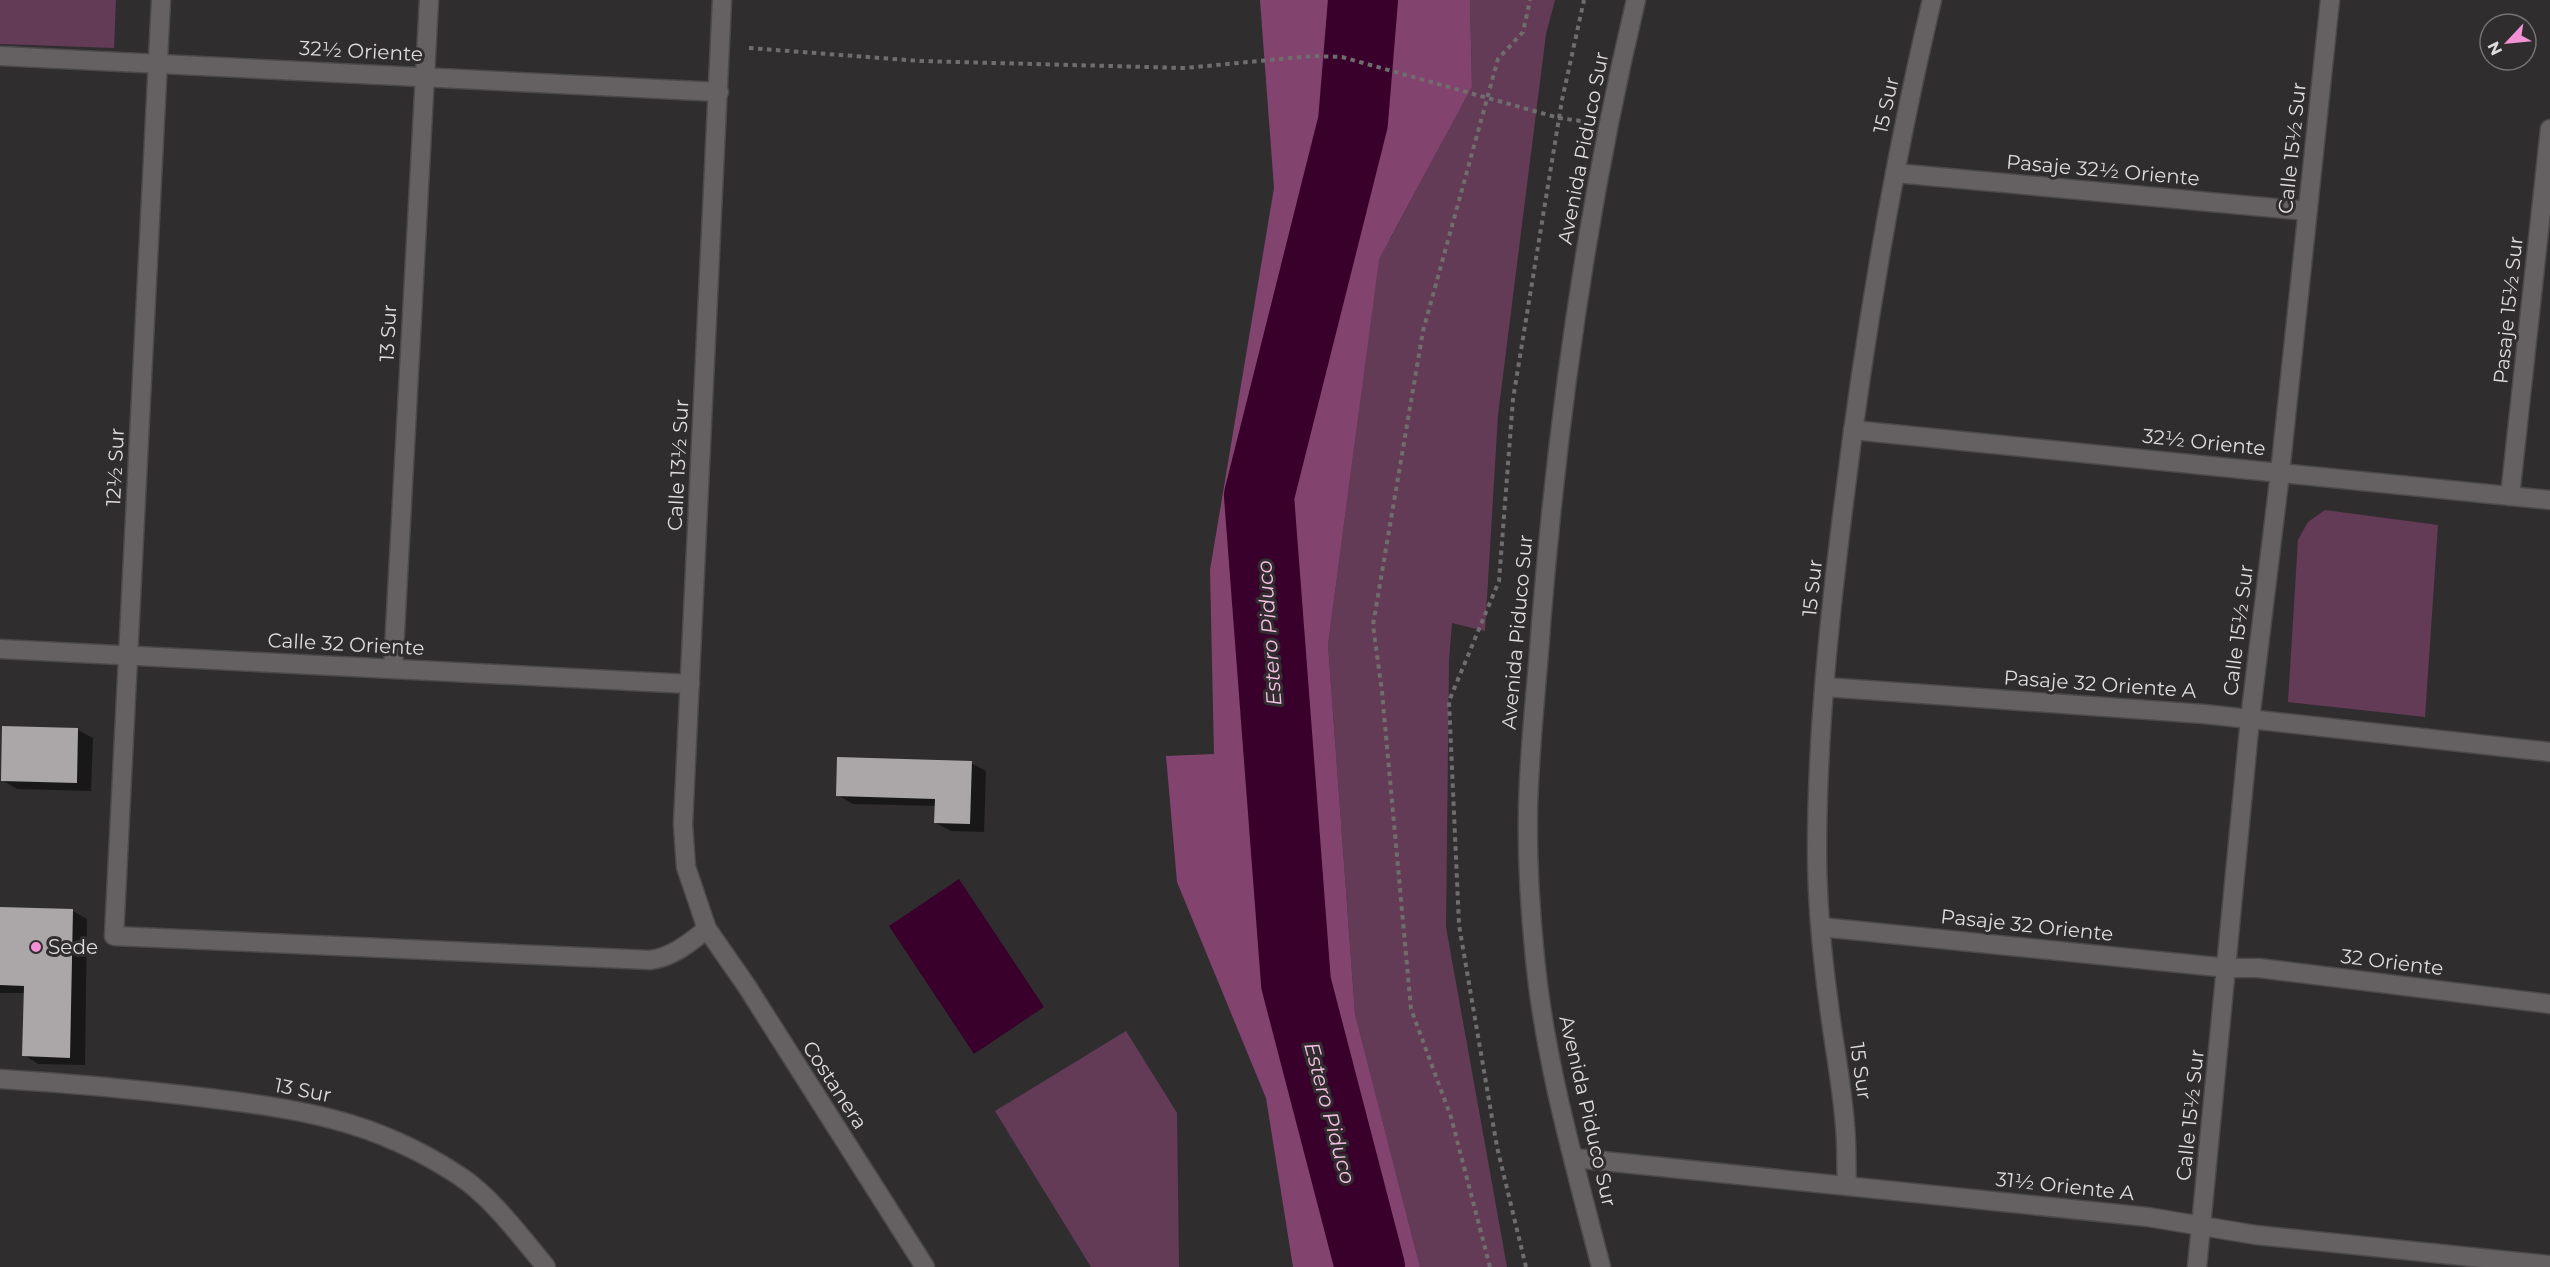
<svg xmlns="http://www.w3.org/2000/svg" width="2550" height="1267" viewBox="0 0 2550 1267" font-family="Montserrat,sans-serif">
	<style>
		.green { fill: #643b57 }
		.forest { fill: #83436f }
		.water { fill: #38002b }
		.shadow { fill: #0007 }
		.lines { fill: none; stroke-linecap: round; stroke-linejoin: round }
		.river { stroke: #38002b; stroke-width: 70 }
		.building { fill: #aba7a9 }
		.street-casing { stroke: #4b494a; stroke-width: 21 }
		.path { stroke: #6f6d6e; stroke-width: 4; stroke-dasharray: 4.5 4.5; stroke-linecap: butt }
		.street { stroke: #656163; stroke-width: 18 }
		.poi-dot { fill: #f391d5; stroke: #302d2f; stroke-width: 2 }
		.labels { text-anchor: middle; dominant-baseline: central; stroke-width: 6; stroke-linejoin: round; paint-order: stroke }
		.street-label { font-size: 20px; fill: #dedcdd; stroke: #302d2f }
		.poi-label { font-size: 20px; fill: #dedcdd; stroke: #302d2f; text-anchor: start }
		.water-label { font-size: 21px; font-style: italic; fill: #f7bee3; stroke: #302d2f }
	</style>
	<rect width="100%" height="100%" fill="#302d2f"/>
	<g class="green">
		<path d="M0 0H116L114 48 0 44Z"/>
		<path d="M1470 0H1555L1546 34 1498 415 1485 631 1452 623 1449 661 1446 927 1507 1267H1420L1355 1014 1328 645 1360 402 1306 751 1315 867 1353 1075 1403 1267H1352L1300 1111 1272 991 1259 884 1255 770 1268 689 1277 548 1339 233 1390 239 1472 87Z"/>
		<path d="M2325 510 2438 525 2425 717 2288 702 2298 540 2308 522Z"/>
		<path d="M1126 1031 1177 1113 1179 1267H1091L995 1111Z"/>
	</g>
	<path class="forest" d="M1260 0H1470L1472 87 1379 259 1328 645 1355 1014 1420 1267H1293L1266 1098 1177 882 1166 756 1214 754 1210 570 1274 188Z"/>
	<path class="water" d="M959 879 1044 1007 974 1054 889 926Z"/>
	<g class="shadow">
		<path d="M4 727 78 730 93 738 91 791 17 789 2 780Z"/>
		<path d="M971 763 986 771 984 832 951 831 936 823V806L853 804 838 795Z"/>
		<path d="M0 909 73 911 87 919 85 1065 38 1064 24 1055 25 993H0Z"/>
	</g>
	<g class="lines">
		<path class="river" d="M1363 0 1353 122 1259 496 1296 983 1370 1267"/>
	</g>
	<g class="building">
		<path d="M2 726 78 728 77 783 1 781Z"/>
		<path d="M837 757 972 761 970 824 934 823 935 799 836 796Z"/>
		<path d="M0 907 73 909 70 1058 22 1056 24 986 0 985Z"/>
	</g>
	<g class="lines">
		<defs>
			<g id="street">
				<path d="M161 0 114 936 650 960C673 957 689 943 707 929"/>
				<path d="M722 0 683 824 686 867 707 929 746 985 925 1267"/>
				<path d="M0 56 719 92"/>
				<path d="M1895 173 2307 211"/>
				<path d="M1853 430 2550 500"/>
				<path d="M2510 496 2550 129"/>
				<path d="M0 649 690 684"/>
				<path d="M393 669 429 0"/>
				<path d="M1825 687 2204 714 2550 752"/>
				<path d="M1821 927 2228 968H2259L2550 1004"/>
				<path d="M0 1079C67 1083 133 1089 200 1097 298 1109 373 1119 458 1175 490 1195 522 1238 546 1267"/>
				<path d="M1574 1158 2148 1217 2256 1235 2550 1265"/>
				<path d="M1847 1186C1846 1166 1847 1145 1845 1126 1842 1085 1834 1046 1829 1006 1822 955 1817 902 1817 851 1817 736 1829 622 1843 509 1864 338 1892 168 1932 0"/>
				<path d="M1601 1267C1575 1165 1545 1063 1535 958 1530 909 1527 860 1528 810 1529 748 1537 686 1541 624 1558 414 1587 205 1636 0"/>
				<path d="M2197 1267 2250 719 2280 473 2330 0"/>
			</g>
		</defs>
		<use href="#street" class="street-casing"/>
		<g class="path">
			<path d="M749 48 920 61 1185 68 1312 56 1342 57 1559 118 1581 121"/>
			<path d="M1490 1267 1451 1117 1411 1009 1382 692 1373 625 1423 331 1498 59 1523 32 1530 0"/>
			<path d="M1526 1267 1497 1147 1459 925 1449 701 1499 581 1513 399 1562 100 1584 0"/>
		</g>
		<use href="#street" class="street"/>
	</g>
	<circle class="poi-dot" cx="36" cy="947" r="6"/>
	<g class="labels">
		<g class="street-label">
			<text transform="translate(361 51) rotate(3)">32½ Oriente</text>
			<text transform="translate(1886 105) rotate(-78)">15 Sur</text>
			<text transform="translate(1583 148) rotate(-79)">Avenida Piduco Sur</text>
			<text transform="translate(2292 148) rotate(-84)">Calle 15½ Sur</text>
			<text transform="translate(2103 170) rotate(5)">Pasaje 32½ Oriente</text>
			<text transform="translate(2508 310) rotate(-84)">Pasaje 15½ Sur</text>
			<text transform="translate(388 333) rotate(-87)">13 Sur</text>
			<text transform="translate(2204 442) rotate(6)">32½ Oriente</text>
			<text transform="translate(678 465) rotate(-87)">Calle 13½ Sur</text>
			<text transform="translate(115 467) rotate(-87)">12½ Sur</text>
			<text transform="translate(1812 588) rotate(-84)">15 Sur</text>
			<text transform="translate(2238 630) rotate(-83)">Calle 15½ Sur</text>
			<text transform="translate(1517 632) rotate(-85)">Avenida Piduco Sur</text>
			<text transform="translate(346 644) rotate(3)">Calle 32 Oriente</text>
			<text transform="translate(2100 684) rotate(4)">Pasaje 32 Oriente A</text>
			<text transform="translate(2027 925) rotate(6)">Pasaje 32 Oriente</text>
			<text transform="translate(2392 962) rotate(7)">32 Oriente</text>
			<text transform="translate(1861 1071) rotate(82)">15 Sur</text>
			<text transform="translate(835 1085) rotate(57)">Costanera</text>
			<text transform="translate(303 1090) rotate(11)">13 Sur</text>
			<text transform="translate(1588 1111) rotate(77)">Avenida Piduco Sur</text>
			<text transform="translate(2190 1115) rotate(-84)">Calle 15½ Sur</text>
			<text transform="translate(2065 1186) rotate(6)">31½ Oriente A</text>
		</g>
		<g class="poi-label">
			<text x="48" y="947">Sede</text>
		</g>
		<g class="water-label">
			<text transform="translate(1269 633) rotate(-94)">Estero Piduco</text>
			<text transform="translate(1330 1113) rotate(75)">Estero Piduco</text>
		</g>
	</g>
	<g transform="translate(2508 42) rotate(244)"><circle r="28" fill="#302d2f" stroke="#767375" stroke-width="1.5"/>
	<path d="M0-4.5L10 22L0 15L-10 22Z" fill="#f391d5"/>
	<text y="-9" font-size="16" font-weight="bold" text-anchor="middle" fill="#dedcdd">N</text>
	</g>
</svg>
